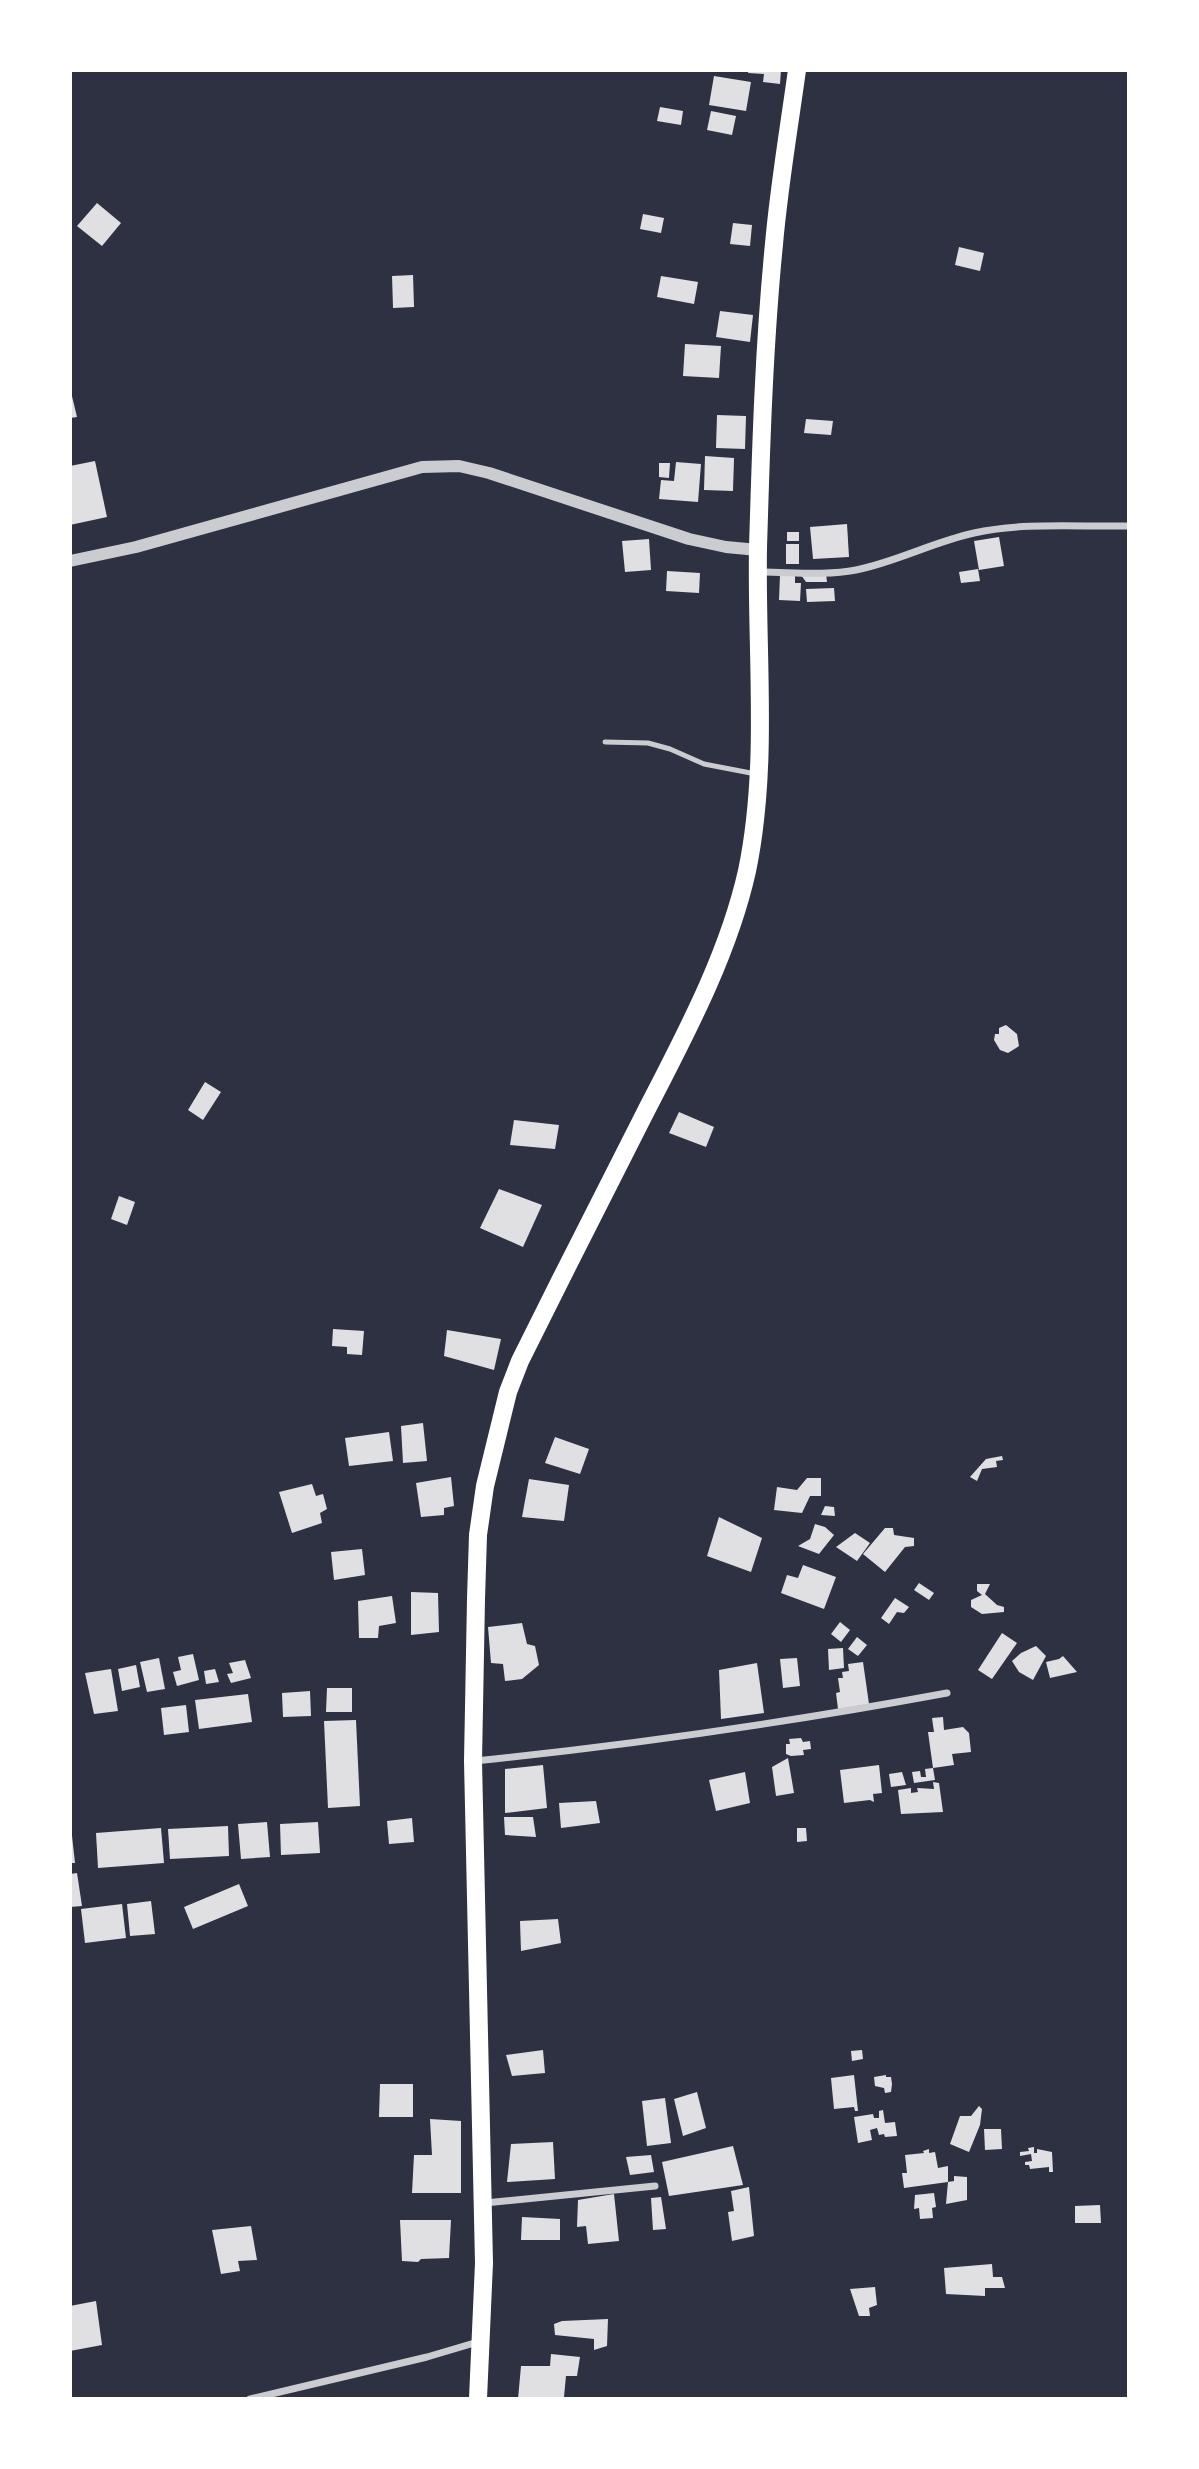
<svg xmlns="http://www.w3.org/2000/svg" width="1199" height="2469" font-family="'Open Sans',sans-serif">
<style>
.building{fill:#e0e0e3}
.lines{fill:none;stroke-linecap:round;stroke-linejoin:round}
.service{stroke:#caccd0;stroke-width:5}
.minor{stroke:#caccd0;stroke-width:7}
.tertiary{stroke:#caccd0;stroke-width:12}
.primary{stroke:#fff;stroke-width:18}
</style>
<rect width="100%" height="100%" fill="#2d3142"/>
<!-- building -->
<g class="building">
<polygon points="749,70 781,70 780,84 763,82 764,74 748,73"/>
<polygon points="714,76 751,82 746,111 709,105"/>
<polygon points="660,107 683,111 681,125 657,121"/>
<polygon points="711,111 736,116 732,135 707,130"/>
<polygon points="97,203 121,223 102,246 77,226"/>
<polygon points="643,214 664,218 661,233 640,229"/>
<polygon points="733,223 752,225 750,246 730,244"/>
<polygon points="959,247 984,253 980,271 955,265"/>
<polygon points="413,275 414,307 393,308 392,276"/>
<polygon points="661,276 698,282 694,304 657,297"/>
<polygon points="720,311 753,315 750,342 716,337"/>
<polygon points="685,344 721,346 719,378 683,376"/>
<polygon points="70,388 77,417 70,418"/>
<polygon points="717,415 746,416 745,449 716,448"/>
<polygon points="806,419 833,421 831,435 804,433"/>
<polygon points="705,456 734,458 733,491 704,490"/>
<polygon points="95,461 107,517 70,525 70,466"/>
<polygon points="676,462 701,464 698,502 659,499 661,480 674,481"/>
<polygon points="659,463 670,463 669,478 659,477"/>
<polygon points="847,524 849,557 813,559 810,527"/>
<rect x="787" y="532" width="12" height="9"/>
<polygon points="999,537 1004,566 979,570 974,541"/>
<polygon points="649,539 651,570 625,572 622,541"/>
<rect x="786" y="544" width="13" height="20"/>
<polygon points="978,569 980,581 961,583 959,572"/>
<polygon points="667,571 700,573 699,593 666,591"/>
<polygon points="826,574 827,582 806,582 801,575"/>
<polygon points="780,575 795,575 795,583 801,583 800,601 779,600"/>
<polygon points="834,588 835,601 807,602 806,589"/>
<polygon points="1006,1025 1017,1034 1019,1046 1008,1053 1000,1050 994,1040 995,1034 999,1034 999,1028"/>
<polygon points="205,1082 221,1092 203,1120 188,1110"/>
<polygon points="679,1112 714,1127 706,1147 669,1133"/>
<polygon points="514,1120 559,1125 555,1149 510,1145"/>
<polygon points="499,1189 542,1205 523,1247 480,1228"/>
<polygon points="119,1196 135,1202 127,1225 111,1219"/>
<polygon points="333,1329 364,1331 362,1355 347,1354 347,1347 332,1346"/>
<polygon points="447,1330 501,1339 494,1370 444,1356"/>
<polygon points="423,1423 427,1461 403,1463 401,1426"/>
<polygon points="389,1432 393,1461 349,1466 345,1438"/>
<polygon points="555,1437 589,1449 580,1474 545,1463"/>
<polygon points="1002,1456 1003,1460 996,1461 997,1467 982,1469 977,1481 970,1477 986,1459"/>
<polygon points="451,1477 454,1506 444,1508 444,1515 421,1517 416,1483"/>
<polygon points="807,1478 821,1478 821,1496 810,1496 802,1513 774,1510 777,1487 797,1490"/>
<polygon points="529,1479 569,1485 564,1521 522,1517"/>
<polygon points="312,1484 316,1496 323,1494 327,1509 320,1513 322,1523 292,1533 279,1492"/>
<polygon points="825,1506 834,1507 835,1516 821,1515"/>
<polygon points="719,1517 762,1538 751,1572 707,1556"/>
<polygon points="815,1524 825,1527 834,1535 819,1554 798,1546 810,1539"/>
<polygon points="885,1528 893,1528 894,1535 914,1538 914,1546 905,1547 885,1572 863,1554"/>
<polygon points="855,1533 870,1543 857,1561 836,1547"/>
<polygon points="362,1549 365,1575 334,1580 331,1552"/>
<polygon points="803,1565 836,1577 824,1609 781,1593 787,1575 798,1578"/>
<polygon points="919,1583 934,1593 929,1600 914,1590"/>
<polygon points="977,1584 990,1584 985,1594 997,1605 1004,1607 1004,1612 982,1614 971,1607 971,1600 982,1595 977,1591"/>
<polygon points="411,1592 438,1593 439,1632 411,1635"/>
<polygon points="392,1596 396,1623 379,1626 378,1638 359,1638 358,1601"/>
<polygon points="895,1598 909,1607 904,1613 897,1612 889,1624 881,1618"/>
<polygon points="840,1622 850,1630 841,1642 831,1634"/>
<polygon points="522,1623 527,1644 535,1646 539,1665 522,1679 505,1681 503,1664 491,1663 488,1627"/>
<polygon points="1002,1633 1017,1643 992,1679 978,1670"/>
<polygon points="857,1637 867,1645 858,1656 848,1649"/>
<polygon points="1036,1646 1046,1656 1033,1680 1019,1672 1012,1661 1021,1653"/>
<polygon points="843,1648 844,1668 829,1670 828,1649"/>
<polygon points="193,1654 199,1680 177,1686 173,1672 181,1670 178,1657"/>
<polygon points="1063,1656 1077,1672 1050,1678 1046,1662 1059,1659"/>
<polygon points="159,1658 165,1689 147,1692 140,1662"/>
<polygon points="797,1658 800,1686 783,1688 780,1659"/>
<polygon points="245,1660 251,1678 231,1683 227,1674 233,1673 229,1663"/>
<polygon points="863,1662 869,1704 838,1709 836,1693 840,1692 838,1678 843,1678 842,1672 849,1671 848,1664"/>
<polygon points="757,1663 764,1713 721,1719 719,1670"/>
<polygon points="136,1665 140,1687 122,1691 118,1669"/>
<polygon points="111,1669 118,1711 94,1714 85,1673"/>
<polygon points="215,1669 219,1682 206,1684 204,1671"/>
<polygon points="327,1688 352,1688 352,1712 326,1712"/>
<polygon points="310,1691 311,1716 283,1717 282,1693"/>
<polygon points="248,1694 252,1722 199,1729 195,1700"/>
<polygon points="186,1705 189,1732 164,1735 161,1708"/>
<polygon points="943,1717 944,1730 963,1727 969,1733 971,1752 952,1754 954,1765 933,1768 928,1732 934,1732 932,1718"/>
<polygon points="356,1720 360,1806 328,1808 324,1721"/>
<polygon points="801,1738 803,1742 810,1741 811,1749 803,1750 804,1755 791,1756 786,1754 786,1744 790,1744 789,1739"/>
<polygon points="788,1758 794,1793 776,1796 772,1767"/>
<polygon points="543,1765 547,1808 505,1813 505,1769"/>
<polygon points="879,1765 882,1793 873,1794 874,1802 870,1800 844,1803 840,1770"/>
<polygon points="933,1768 935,1780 914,1783 912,1772 920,1771 921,1777 926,1777 925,1769"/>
<polygon points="745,1772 750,1803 716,1811 709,1780"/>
<polygon points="902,1772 906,1785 891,1787 889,1774"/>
<polygon points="933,1782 939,1783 943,1812 901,1814 898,1790 911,1788 911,1793 918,1792 917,1788 934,1789"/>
<polygon points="596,1801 600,1823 561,1828 559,1803"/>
<polygon points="504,1817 533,1817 536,1837 505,1835"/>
<polygon points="412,1818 414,1842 389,1844 387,1821"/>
<polygon points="267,1822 270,1857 241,1859 238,1824"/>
<polygon points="318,1822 320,1853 281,1855 280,1824"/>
<polygon points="228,1826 229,1856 170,1859 168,1829"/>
<polygon points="161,1828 164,1863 98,1868 96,1833"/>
<polygon points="797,1828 806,1828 807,1841 797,1842"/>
<polygon points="70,1836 72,1836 75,1863 70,1863"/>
<polygon points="77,1873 82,1906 70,1907 70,1874"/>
<polygon points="239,1884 248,1906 193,1929 184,1907"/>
<polygon points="151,1901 155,1934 130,1936 127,1904"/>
<polygon points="122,1904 126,1938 85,1943 81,1909"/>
<polygon points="558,1919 561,1943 521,1951 520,1921"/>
<polygon points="543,2050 545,2073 512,2076 506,2055"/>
<polygon points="862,2050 863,2059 852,2061 851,2051"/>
<polygon points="854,2075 858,2111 855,2111 854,2107 834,2109 831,2078"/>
<polygon points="886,2075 886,2077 891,2077 892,2084 891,2092 885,2093 884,2088 875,2086 874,2077"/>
<polygon points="380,2084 413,2084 413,2117 379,2117"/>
<polygon points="697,2092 706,2128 683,2136 674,2099"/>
<polygon points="665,2098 671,2143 647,2146 642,2101"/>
<polygon points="979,2106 982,2109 980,2125 969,2152 950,2144 960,2116 971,2116"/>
<polygon points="883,2110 885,2123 895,2122 897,2136 885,2137 884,2134 879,2135 877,2128 870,2130 872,2140 858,2143 854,2117 873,2114 874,2118 879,2118 879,2111"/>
<polygon points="430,2119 461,2121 461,2193 412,2193 414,2155 432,2155"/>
<polygon points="984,2129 1001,2129 1002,2149 985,2150"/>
<polygon points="553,2142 555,2179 507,2182 511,2144"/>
<polygon points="733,2146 743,2185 669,2196 662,2162"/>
<polygon points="1034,2147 1034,2153 1037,2153 1037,2149 1052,2152 1053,2172 1049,2172 1049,2167 1030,2169 1029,2165 1025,2165 1025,2162 1032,2161 1031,2154 1020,2156 1020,2152 1029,2151 1028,2148"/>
<polygon points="929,2149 929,2153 935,2152 938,2168 948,2166 948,2182 904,2188 902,2173 907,2173 905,2155 924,2153 923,2151"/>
<polygon points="651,2155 654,2172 630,2175 626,2157"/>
<polygon points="954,2176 967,2177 967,2200 946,2204 948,2182 954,2181"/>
<polygon points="749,2187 754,2236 732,2241 728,2212 734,2211 731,2191"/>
<polygon points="934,2193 936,2207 932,2208 933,2218 920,2219 919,2208 914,2209 915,2195"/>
<polygon points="614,2194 619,2241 588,2244 586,2226 577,2227 578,2200"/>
<polygon points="661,2197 666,2229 653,2230 651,2198"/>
<polygon points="1100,2205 1101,2223 1075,2223 1075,2206"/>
<polygon points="522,2217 560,2219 560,2240 521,2240"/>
<polygon points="400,2220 451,2220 449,2258 421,2259 418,2262 402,2261"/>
<polygon points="251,2226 257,2260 238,2261 240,2271 221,2274 212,2230"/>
<polygon points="992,2264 993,2277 1002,2277 1005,2288 985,2288 985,2296 946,2294 944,2268"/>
<polygon points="875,2287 877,2305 869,2308 870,2316 859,2316 850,2289"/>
<polygon points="96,2301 102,2345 70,2351 70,2306"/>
<polygon points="608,2319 607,2346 594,2350 594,2339 555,2335 554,2324 562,2321"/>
<polygon points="551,2354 580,2357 577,2376 566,2376 564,2397 518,2399 521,2366 550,2366"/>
</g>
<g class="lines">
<!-- service -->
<polyline class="service" points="605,742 648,743 670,749 704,764 756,774"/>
<!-- minor -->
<g class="minor">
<path d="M759,572C791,572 825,576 856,570C896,562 933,542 974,533C1023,522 1078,527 1129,526"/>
<path d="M474,1761C632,1745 790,1722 947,1693"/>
<polyline points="485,2203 655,2186"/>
<polyline points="250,2399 427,2357 481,2341"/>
</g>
<!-- tertiary -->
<polyline class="tertiary" points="70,561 136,547 422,467 459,466 489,473 689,539 726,547 758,550"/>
<!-- primary -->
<path class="primary" d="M478,2399L484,2263L473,1761L476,1599L478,1535L485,1486L508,1392L520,1361C561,1278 603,1196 645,1113C684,1037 728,956 747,871C769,765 756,655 758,548C761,446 764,345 774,244C779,186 789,128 797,70"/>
</g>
<!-- border -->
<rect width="1199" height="2469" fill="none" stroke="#ffffff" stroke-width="144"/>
</svg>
